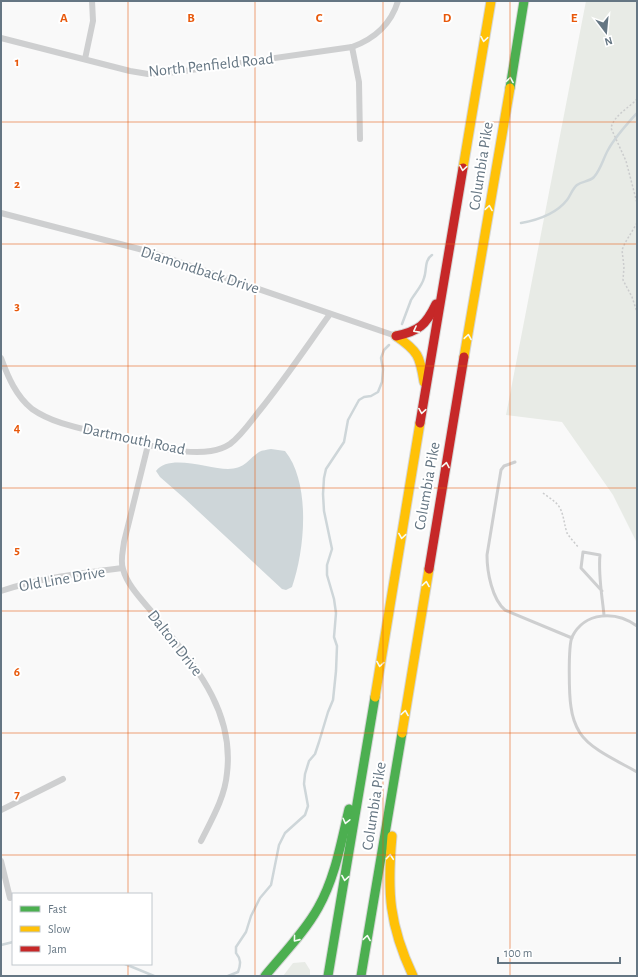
<svg xmlns="http://www.w3.org/2000/svg" width="638" height="977" font-family="'Alegreya Sans',sans-serif">
<style>
.green{fill:#e8ebe6}
.water{fill:#ced6d9}
.lines{fill:none;stroke-linecap:round;stroke-linejoin:round}
.stream{stroke:#ced6d9;stroke-width:2.5}
.fast-casing{stroke:#d5d6d6;stroke-width:11}
.slow-casing{stroke:#d5d6d6;stroke-width:11}
.jam-casing{stroke:#d5d6d6;stroke-width:11}
.path{stroke:#cbcccd;stroke-width:1.5;stroke-dasharray:2 2;stroke-linecap:butt}
.lane{stroke:#cecfd0;stroke-width:3}
.street{stroke:#cecfd0;stroke-width:6}
.fast{stroke:#4caf50;stroke-width:9}
.slow{stroke:#ffc107;stroke-width:9}
.jam{stroke:#c62828;stroke-width:9}
.oneway{stroke:#f6fbf6}
.grid{fill:none;stroke:#e8590c;stroke-width:1;stroke-opacity:0.55}
.labels{text-anchor:middle;dominant-baseline:central;stroke-width:4;stroke-linejoin:round;paint-order:stroke}
.street-label{font-size:16px;fill:#657683;stroke:#fff}
.grid-label{font-size:13px;text-anchor:middle;font-weight:bold;fill:#e8590c;stroke:#fff;stroke-width:4;stroke-linejoin:round;paint-order:stroke}
</style>
<rect width="100%" height="100%" fill="#f9f9f9"/>
<!-- green -->
<g class="green">
<polygon points="586,1 637,1 637,543 613,495 562,422 506,415"/>
<polygon points="305,962 310,970 310,976 283,976 293,963"/>
</g>
<!-- water -->
<path class="water" d="M271,449L285,451C311,483 305,550 292,587L286,590L282,589L184,498L160,477L156,471C169,453 209,469 228,469C246,468 246,461 259,452C262,450 267,450 271,449Z"/>
<g class="lines">
<!-- stream -->
<g class="stream">
<path d="M521,223C538,220 556,214 567,200C571,195 572,189 577,185C582,181 589,182 594,177C601,169 603,159 608,150C615,137 627,124 637,113"/>
<path d="M402,324C405,316 408,308 411,300C415,293 422,286 424,278C427,271 424,260 432,255"/>
<polyline points="1,945 13,942"/>
<polyline points="125,964 154,976"/>
<path d="M228,976L238,972C241,964 241,959 236,953V947L246,932L251,916L260,898L271,885L279,845L285,833L305,815L308,806L304,784L305,774L309,761L315,754L319,742L328,712L333,700L336,671L337,646L334,637L336,613L334,599L327,575V565L332,549L324,511L323,494L324,478L326,469L344,442L348,420L359,400L364,397L371,396L378,392L382,382L383,369L381,358L384,350L389,345"/>
</g>
<!-- fast casing -->
<g class="fast-casing">
<g id="fast">
<polyline points="510,88 524,1"/>
<path d="M265,976C283,954 304,933 318,908C335,878 341,843 349,809"/>
<polyline points="328,976 375,697"/>
<polyline points="361,976 402,733"/>
</g>
</g>
<!-- slow casing -->
<g class="slow-casing">
<g id="slow">
<polyline points="463,168 491,1"/>
<path d="M396,336C418,351 420,356 424,382"/>
<polyline points="464,357 510,88"/>
<polyline points="375,697 420,423"/>
<polyline points="402,733 429,569"/>
<path d="M392,836C387,892 389,925 413,976"/>
</g>
</g>
<!-- jam casing -->
<g class="jam-casing">
<g id="jam">
<path d="M396,336C419,331 426,325 436,304"/>
<polyline points="420,423 463,168"/>
<polyline points="429,569 464,357"/>
</g>
</g>
<!-- path -->
<g class="path">
<path d="M637,99C629,108 614,115 611,128L626,161L637,203"/>
<polyline points="637,223 625,243 622,250 624,267 623,280 632,297 637,312"/>
<path d="M543,493C549,498 556,501 560,508C564,516 564,524 567,533C570,538 575,543 579,548"/>
</g>
<!-- lane -->
<g class="lane">
<path d="M515,462L504,466L501,470L487,555C487,572 492,599 505,610L572,638"/>
<path d="M602,591L581,568L583,552L600,555C598,574 602,595 604,615"/>
<path d="M637,626C616,611 585,611 572,637C568,647 569,695 571,707C572,715 575,725 580,733C591,750 620,762 637,772"/>
</g>
<!-- street -->
<g class="street">
<path d="M1,38L130,71L148,74L177,72L352,47C374,39 391,24 398,1"/>
<polyline points="352,47 359,82 360,139"/>
<polyline points="85,59 93,21 92,1"/>
<polyline points="1,213 147,251 396,336"/>
<path d="M1,358C8,377 16,396 32,409C55,425 85,429 112,436C140,443 182,456 211,451C217,450 224,448 230,444C242,435 251,421 260,410C285,379 307,346 330,314"/>
<path d="M148,445L124,542C123,551 120,561 123,569C127,585 142,600 152,612C189,660 235,706 227,773C225,797 212,819 201,841"/>
<path d="M1,591C40,578 82,573 122,568"/>
<polyline points="1,810 63,779"/>
<polyline points="1,861 10,898"/>
</g>
<!-- fast -->
<use href="#fast" class="fast"/>
<!-- slow -->
<use href="#slow" class="slow"/>
<!-- jam -->
<use href="#jam" class="jam"/>
</g>
<!-- one-way arrows -->
<defs><path id="oneway-chevron" d="M-2-3.5L2.5 0L-2 3.5" fill="none" stroke-width="1.6" stroke-linecap="round" stroke-linejoin="round"/></defs>
<g class="oneway">
<use href="#oneway-chevron" transform="translate(484 39) rotate(99)"/>
<use href="#oneway-chevron" transform="translate(510 80) rotate(-81)"/>
<use href="#oneway-chevron" transform="translate(463 168) rotate(99)"/>
<use href="#oneway-chevron" transform="translate(489 208) rotate(-81)"/>
<use href="#oneway-chevron" transform="translate(416 330) rotate(152)"/>
<use href="#oneway-chevron" transform="translate(468 337) rotate(-81)"/>
<use href="#oneway-chevron" transform="translate(422 411) rotate(99)"/>
<use href="#oneway-chevron" transform="translate(446 465) rotate(-80)"/>
<use href="#oneway-chevron" transform="translate(402 536) rotate(99)"/>
<use href="#oneway-chevron" transform="translate(426 584) rotate(-81)"/>
<use href="#oneway-chevron" transform="translate(380 664) rotate(99)"/>
<use href="#oneway-chevron" transform="translate(405 713) rotate(-81)"/>
<use href="#oneway-chevron" transform="translate(346 821) rotate(103)"/>
<use href="#oneway-chevron" transform="translate(390 857) rotate(-85)"/>
<use href="#oneway-chevron" transform="translate(345 878) rotate(99)"/>
<use href="#oneway-chevron" transform="translate(367 938) rotate(-81)"/>
<use href="#oneway-chevron" transform="translate(296 939) rotate(129)"/>
</g>
<!-- grid -->
<path class="grid" d="M128,1V894M255,1V976M383,1V976M510,1V976M1,122H637M1,244H637M1,366H637M1,488H637M1,611H637M1,733H637M1,855H637M128,964V976"/>
<g class="labels">
<!-- street labels -->
<g class="street-label">
<text transform="translate(211 65) rotate(-6)">North Penfield Road</text>
<text transform="translate(481 166) rotate(-81)">Columbia Pike</text>
<text transform="translate(200 270) rotate(18)">Diamondback Drive</text>
<text transform="translate(134 439) rotate(12)">Dartmouth Road</text>
<text transform="translate(427 486) rotate(-80)">Columbia Pike</text>
<text transform="translate(62 579) rotate(-10)">Old Line Drive</text>
<text transform="translate(175 643) rotate(52)">Dalton Drive</text>
<text transform="translate(374 806) rotate(-81)">Columbia Pike</text>
</g>
</g>
<g class="grid-label">
<text x="64" y="22">A</text>
<text x="191" y="22">B</text>
<text x="319" y="22">C</text>
<text x="447" y="22">D</text>
<text x="574" y="22">E</text>
<text x="17" y="66">1</text>
<text x="17" y="188">2</text>
<text x="17" y="310">3</text>
<text x="17" y="432">4</text>
<text x="17" y="554">5</text>
<text x="17" y="676">6</text>
<text x="17" y="798">7</text>
</g>
<!-- border -->
<rect width="638" height="977" fill="none" stroke="#657683" stroke-width="4"/>
<!-- legend -->
<rect x="12" y="893" width="140" height="72" fill="#ffffff" stroke="#c1c8cd"/>
<rect x="20" y="906" width="20" height="6" fill="#4caf50" stroke="#c1c8cd"/>
<text x="48" y="913" font-size="12" fill="#657683">Fast</text>
<rect x="20" y="926" width="20" height="6" fill="#ffc107" stroke="#c1c8cd"/>
<text x="48" y="933" font-size="12" fill="#657683">Slow</text>
<rect x="20" y="946" width="20" height="6" fill="#c62828" stroke="#c1c8cd"/>
<text x="48" y="953" font-size="12" fill="#657683">Jam</text>
<!-- north arrow -->
<g transform="translate(606 32) rotate(164)" stroke="#ffffff" stroke-width="3" paint-order="stroke">
<path d="M0-3L7 15L0 10L-7 15Z" fill="#657683"/>
<text y="-6" font-size="11" font-weight="bold" text-anchor="middle" fill="#657683">N</text>
</g>
<!-- scale -->
<path d="M498 957v6h122v-6" fill="none" stroke="#657683" stroke-width="2"/>
<text x="504" y="957" font-size="12" fill="#657683" stroke="#ffffff" stroke-width="3" paint-order="stroke">100 m</text>
</svg>
